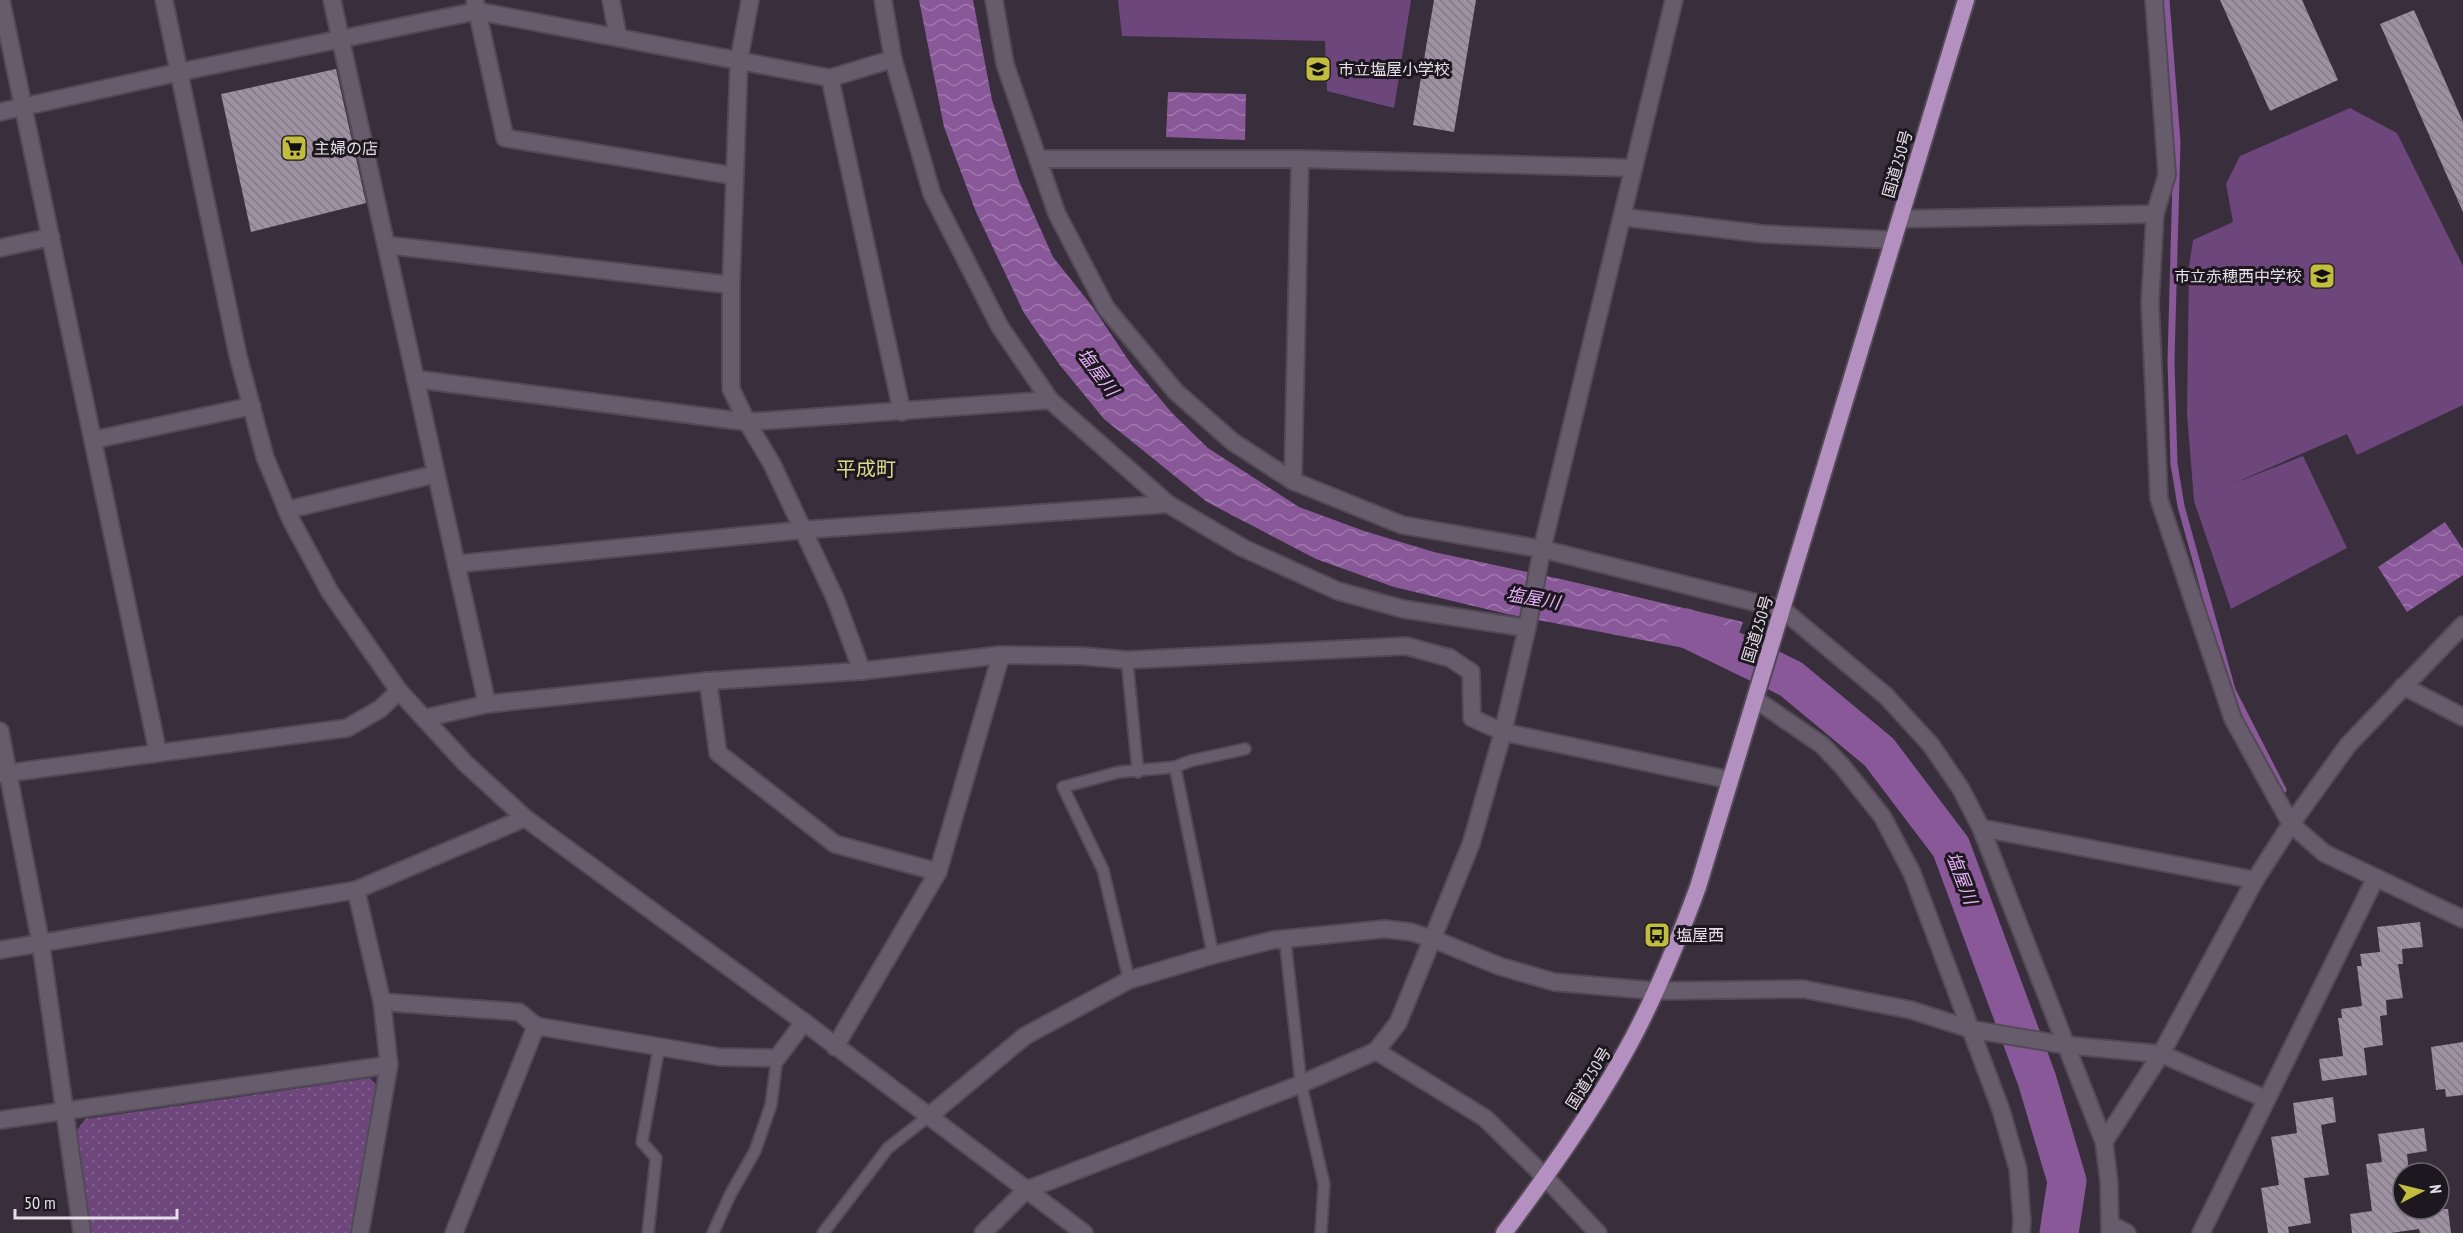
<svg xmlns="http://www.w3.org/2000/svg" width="2463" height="1233" font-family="'PT Sans Narrow','Noto Sans JP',sans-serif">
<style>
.green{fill:url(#green-dots)}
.pitch{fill:#6d467b}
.water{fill:url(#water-waves)}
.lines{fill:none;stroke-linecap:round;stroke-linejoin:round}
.stream{stroke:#895899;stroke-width:7}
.river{stroke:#895899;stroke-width:39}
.building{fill:url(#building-back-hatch)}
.service-casing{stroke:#534a56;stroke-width:14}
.minor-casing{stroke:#534a56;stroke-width:20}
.tertiary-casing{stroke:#534a56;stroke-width:20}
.trunk-casing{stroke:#534a56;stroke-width:20}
.service{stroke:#675c6b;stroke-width:10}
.minor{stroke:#675c6b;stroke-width:16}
.tertiary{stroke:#675c6b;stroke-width:16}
.trunk{stroke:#b390c0;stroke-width:16}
.labels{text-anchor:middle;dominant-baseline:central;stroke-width:6;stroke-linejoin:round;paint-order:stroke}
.poi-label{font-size:16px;fill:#e6dfe8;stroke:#1d181f;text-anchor:start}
.street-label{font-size:16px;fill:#e6dfe8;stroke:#1d181f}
.water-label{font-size:18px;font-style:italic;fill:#e5aff7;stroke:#1d181f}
.quarter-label{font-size:20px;fill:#dcdb8c;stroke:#1d181f}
</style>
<defs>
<pattern id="green-dots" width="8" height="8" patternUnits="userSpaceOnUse" patternTransform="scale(1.5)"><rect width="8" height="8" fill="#6d467b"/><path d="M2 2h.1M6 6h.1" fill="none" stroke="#82608e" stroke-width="1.8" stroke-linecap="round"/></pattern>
<pattern id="water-waves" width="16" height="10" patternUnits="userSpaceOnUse" patternTransform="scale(1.5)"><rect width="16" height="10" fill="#895899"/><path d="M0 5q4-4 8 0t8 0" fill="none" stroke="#9f77ac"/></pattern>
<pattern id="building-back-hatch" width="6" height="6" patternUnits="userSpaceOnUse" patternTransform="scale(1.5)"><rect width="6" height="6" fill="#9e91a2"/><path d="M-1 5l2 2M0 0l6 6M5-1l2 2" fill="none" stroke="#837a86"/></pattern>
</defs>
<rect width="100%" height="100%" fill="#382e3c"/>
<!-- green -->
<polygon class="green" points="370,1078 378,1087 352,1233 91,1233 76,1132 85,1119"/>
<!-- pitch -->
<g class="pitch">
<polygon points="1118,0 1411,0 1394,108 1327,91 1325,41 1122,36"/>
<polygon points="2350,108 2397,133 2463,266 2463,405 2357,455 2347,434 2232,484 2303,456 2347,548 2231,609 2194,501 2187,413 2189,267 2193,240 2233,222 2226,184 2240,156"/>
</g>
<!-- water -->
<g class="water">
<polygon points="919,0 973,0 992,100 1019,181 1053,257 1092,306 1131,364 1172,413 1208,448 1299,507 1364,531 1434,552 1565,580 1743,622 1728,666 1684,648 1507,614 1394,587 1316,559 1207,502 1104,419 1059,364 1024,313 976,212 944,127"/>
<polygon points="1168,92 1246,94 1245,140 1166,137"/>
<polygon points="2445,522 2463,549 2463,575 2407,612 2378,567"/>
</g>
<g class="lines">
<!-- stream -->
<polyline class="stream" points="2166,0 2177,142 2171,361 2174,464 2181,506 2232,690 2283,790"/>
<!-- river -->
<polyline class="river" points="1686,628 1791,679 1879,752 1951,847 2037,1080 2067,1181 2059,1233"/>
</g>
<!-- building -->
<g class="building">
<polygon points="1434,0 1476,0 1454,132 1413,125"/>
<polygon points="2220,0 2302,0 2338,80 2270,111"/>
<polygon points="2414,10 2463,122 2463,212 2380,24"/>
<polygon points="336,69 366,203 251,232 221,94"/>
<polygon points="2420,922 2423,947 2402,949 2403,964 2398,964 2403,998 2386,1000 2387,1015 2380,1016 2383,1045 2364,1048 2367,1075 2322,1081 2319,1059 2343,1056 2338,1018 2342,1018 2341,1009 2362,1006 2357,966 2362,966 2360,954 2380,952 2377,927"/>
<polygon points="2463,1042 2463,1095 2446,1097 2445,1089 2436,1090 2431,1047"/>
<polygon points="2333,1097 2336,1122 2321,1125 2329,1175 2304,1178 2311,1223 2288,1227 2289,1233 2268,1233 2261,1188 2279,1185 2271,1137 2297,1133 2293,1103"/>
<polygon points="2424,1128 2427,1151 2407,1154 2409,1173 2403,1173 2403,1209 2448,1209 2451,1233 2420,1233 2419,1229 2391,1233 2352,1233 2350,1214 2372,1211 2366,1164 2382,1162 2378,1134"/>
</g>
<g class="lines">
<!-- service casing -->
<g class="service-casing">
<g id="service">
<polyline points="1127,660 1138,772"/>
<polyline points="1175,767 1213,955"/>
<polyline points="1285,939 1301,1084 1324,1184 1321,1233"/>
<polyline points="1129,980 1103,870 1063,787 1119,772 1175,767 1190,761 1245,749"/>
<polyline points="648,1233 656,1158 642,1142 659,1047"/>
<polyline points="713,1233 730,1195 755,1151 771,1105 777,1058"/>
<polyline points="823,1233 888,1148 929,1116"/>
</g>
</g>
<!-- minor casing -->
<g class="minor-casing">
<g id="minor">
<polyline points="1,0 158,753"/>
<polyline points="332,0 487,704"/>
<polyline points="611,0 618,37"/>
<polyline points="750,0 739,60 731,285 731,389 747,422 772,464 835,598 862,671"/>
<polyline points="883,0 893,59 932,194 1000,327 1050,400 1168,504 1243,548 1338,591 1403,609 1527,628"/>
<polyline points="994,0 1005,64 1057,214 1106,308 1176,392 1233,442 1293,481 1402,525 1542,549 1782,609 1886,696 1931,745 1961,789 1981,828 2104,1142 2109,1182 2110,1233"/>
<polyline points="2154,0 2167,175 2155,214 2150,303 2159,499 2233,719 2291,824 2324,853 2463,919"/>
<polyline points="475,1 505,138 735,176"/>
<polyline points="830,78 902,412"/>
<polyline points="0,112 180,72 477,11 830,78 893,59"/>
<polyline points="1038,159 1300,159 1634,168"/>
<polyline points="1622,217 1763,234 1894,240"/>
<polyline points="1900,219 2155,214"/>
<polyline points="386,245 731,285"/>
<polyline points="0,248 51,237"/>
<polyline points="415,379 747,422 1050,400"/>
<polyline points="93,440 252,406"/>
<polyline points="1293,481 1300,159"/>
<polyline points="287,510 436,474"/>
<polyline points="456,564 802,530 1168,504"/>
<polyline points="708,681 718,753 835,844 938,872"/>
<polyline points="2403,686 2463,717"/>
<polyline points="1755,699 1822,745 1842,766 1882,816 1912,873 2001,1110 2018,1169 2022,1221 2021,1233"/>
<polyline points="425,718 487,704 708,681 862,671 1001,655 1081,656 1127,660 1406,646 1450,658 1471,672 1472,718 1503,732 1730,780"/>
<polyline points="0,731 41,945 82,1233"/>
<polyline points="0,774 347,728 380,709 399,691"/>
<polyline points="1981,828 2255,880"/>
<polyline points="356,890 382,1002 389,1065 360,1233"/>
<polyline points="382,1002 519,1012 536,1026 720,1057 777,1058 804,1022"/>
<polyline points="835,1047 938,872 1001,655"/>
<polyline points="1376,1051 1485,1118 1545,1177 1598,1233"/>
<polyline points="929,1116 1025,1036 1129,980 1213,955 1273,940 1385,929 1411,932 1433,939 1499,966 1554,982 1657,991 1803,989 1911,1010 1970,1029 2065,1045 2161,1054 2266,1099"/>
<polyline points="0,1120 389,1065"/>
<polyline points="2104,1142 2161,1054 2255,880 2291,824 2348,745 2463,625"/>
<polyline points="2111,1225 2127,1233"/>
<polyline points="454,1233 536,1026"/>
<polyline points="983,1233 1026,1190 1301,1084 1376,1051 1398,1023 1471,844 1503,732 1527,628 1542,549 1674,0"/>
<polyline points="2201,1233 2375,879"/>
</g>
</g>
<!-- tertiary casing -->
<g class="tertiary-casing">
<g id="tertiary">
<polyline points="164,0 238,356 265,457 291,520 330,592 399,691 465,763 525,818 804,1022 1084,1233"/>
<polyline points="0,950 356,890 525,818"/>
</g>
</g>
<!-- trunk casing -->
<g class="trunk-casing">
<path id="trunk" d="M1504,1233C1547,1175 1589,1117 1624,1054C1654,1001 1677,944 1698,887L1966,0"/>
</g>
<!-- service -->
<use href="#service" class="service"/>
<!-- minor -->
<use href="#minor" class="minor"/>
<!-- tertiary -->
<use href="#tertiary" class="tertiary"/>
<!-- trunk -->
<use href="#trunk" class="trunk"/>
</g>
<!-- icons -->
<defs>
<g id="school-square" transform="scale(1.35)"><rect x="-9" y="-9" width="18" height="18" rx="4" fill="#c2bd3f" stroke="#1d181f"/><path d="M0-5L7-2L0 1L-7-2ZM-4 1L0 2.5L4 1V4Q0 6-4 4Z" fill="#111"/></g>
<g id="supermarket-square" transform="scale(1.35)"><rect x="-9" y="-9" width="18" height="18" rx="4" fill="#c2bd3f" stroke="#1d181f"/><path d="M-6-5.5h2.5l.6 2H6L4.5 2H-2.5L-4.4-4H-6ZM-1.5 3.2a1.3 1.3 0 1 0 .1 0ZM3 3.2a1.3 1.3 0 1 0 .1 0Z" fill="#111"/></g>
<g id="bus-square" transform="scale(1.35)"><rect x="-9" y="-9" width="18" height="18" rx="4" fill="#c2bd3f" stroke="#1d181f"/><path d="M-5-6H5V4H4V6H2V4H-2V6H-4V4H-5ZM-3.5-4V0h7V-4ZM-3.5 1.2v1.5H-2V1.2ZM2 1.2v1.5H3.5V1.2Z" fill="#111"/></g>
</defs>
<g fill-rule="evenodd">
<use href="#school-square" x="1318" y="69"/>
<use href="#supermarket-square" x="294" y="148"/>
<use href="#school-square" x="2322" y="276"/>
<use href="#bus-square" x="1657" y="935"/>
</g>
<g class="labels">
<!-- poi labels -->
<g class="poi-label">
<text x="1338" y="69">市立塩屋小学校</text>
<text x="314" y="148">主婦の店</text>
<text x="2302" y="276" text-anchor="end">市立赤穂西中学校</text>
<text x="1676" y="935">塩屋西</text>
</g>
<!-- street labels -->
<g class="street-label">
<text transform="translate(1897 164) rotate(-74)">国道250号</text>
<text transform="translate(1757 629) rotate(-73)">国道250号</text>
<text transform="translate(1588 1078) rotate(-58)">国道250号</text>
</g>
<!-- water labels -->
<g class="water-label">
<text transform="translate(1098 372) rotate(53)">塩屋川</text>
<text transform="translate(1533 598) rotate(10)">塩屋川</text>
<text transform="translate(1962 878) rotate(69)">塩屋川</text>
</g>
<!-- quarter labels -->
<g class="quarter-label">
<text x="866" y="469">平成町</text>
</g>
</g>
<!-- north arrow -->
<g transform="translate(2421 1191) rotate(83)"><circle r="28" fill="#1d181f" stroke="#6d686f" stroke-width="1.5"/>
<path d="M0-4.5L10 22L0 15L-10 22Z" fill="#c2bd3f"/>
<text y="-9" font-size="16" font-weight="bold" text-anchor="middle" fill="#e6dfe8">N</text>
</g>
<!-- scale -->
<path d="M15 1209v9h162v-9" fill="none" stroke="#e6dfe8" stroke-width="3"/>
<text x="24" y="1209" font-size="18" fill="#e6dfe8" stroke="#1d181f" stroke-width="4.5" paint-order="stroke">50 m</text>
</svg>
